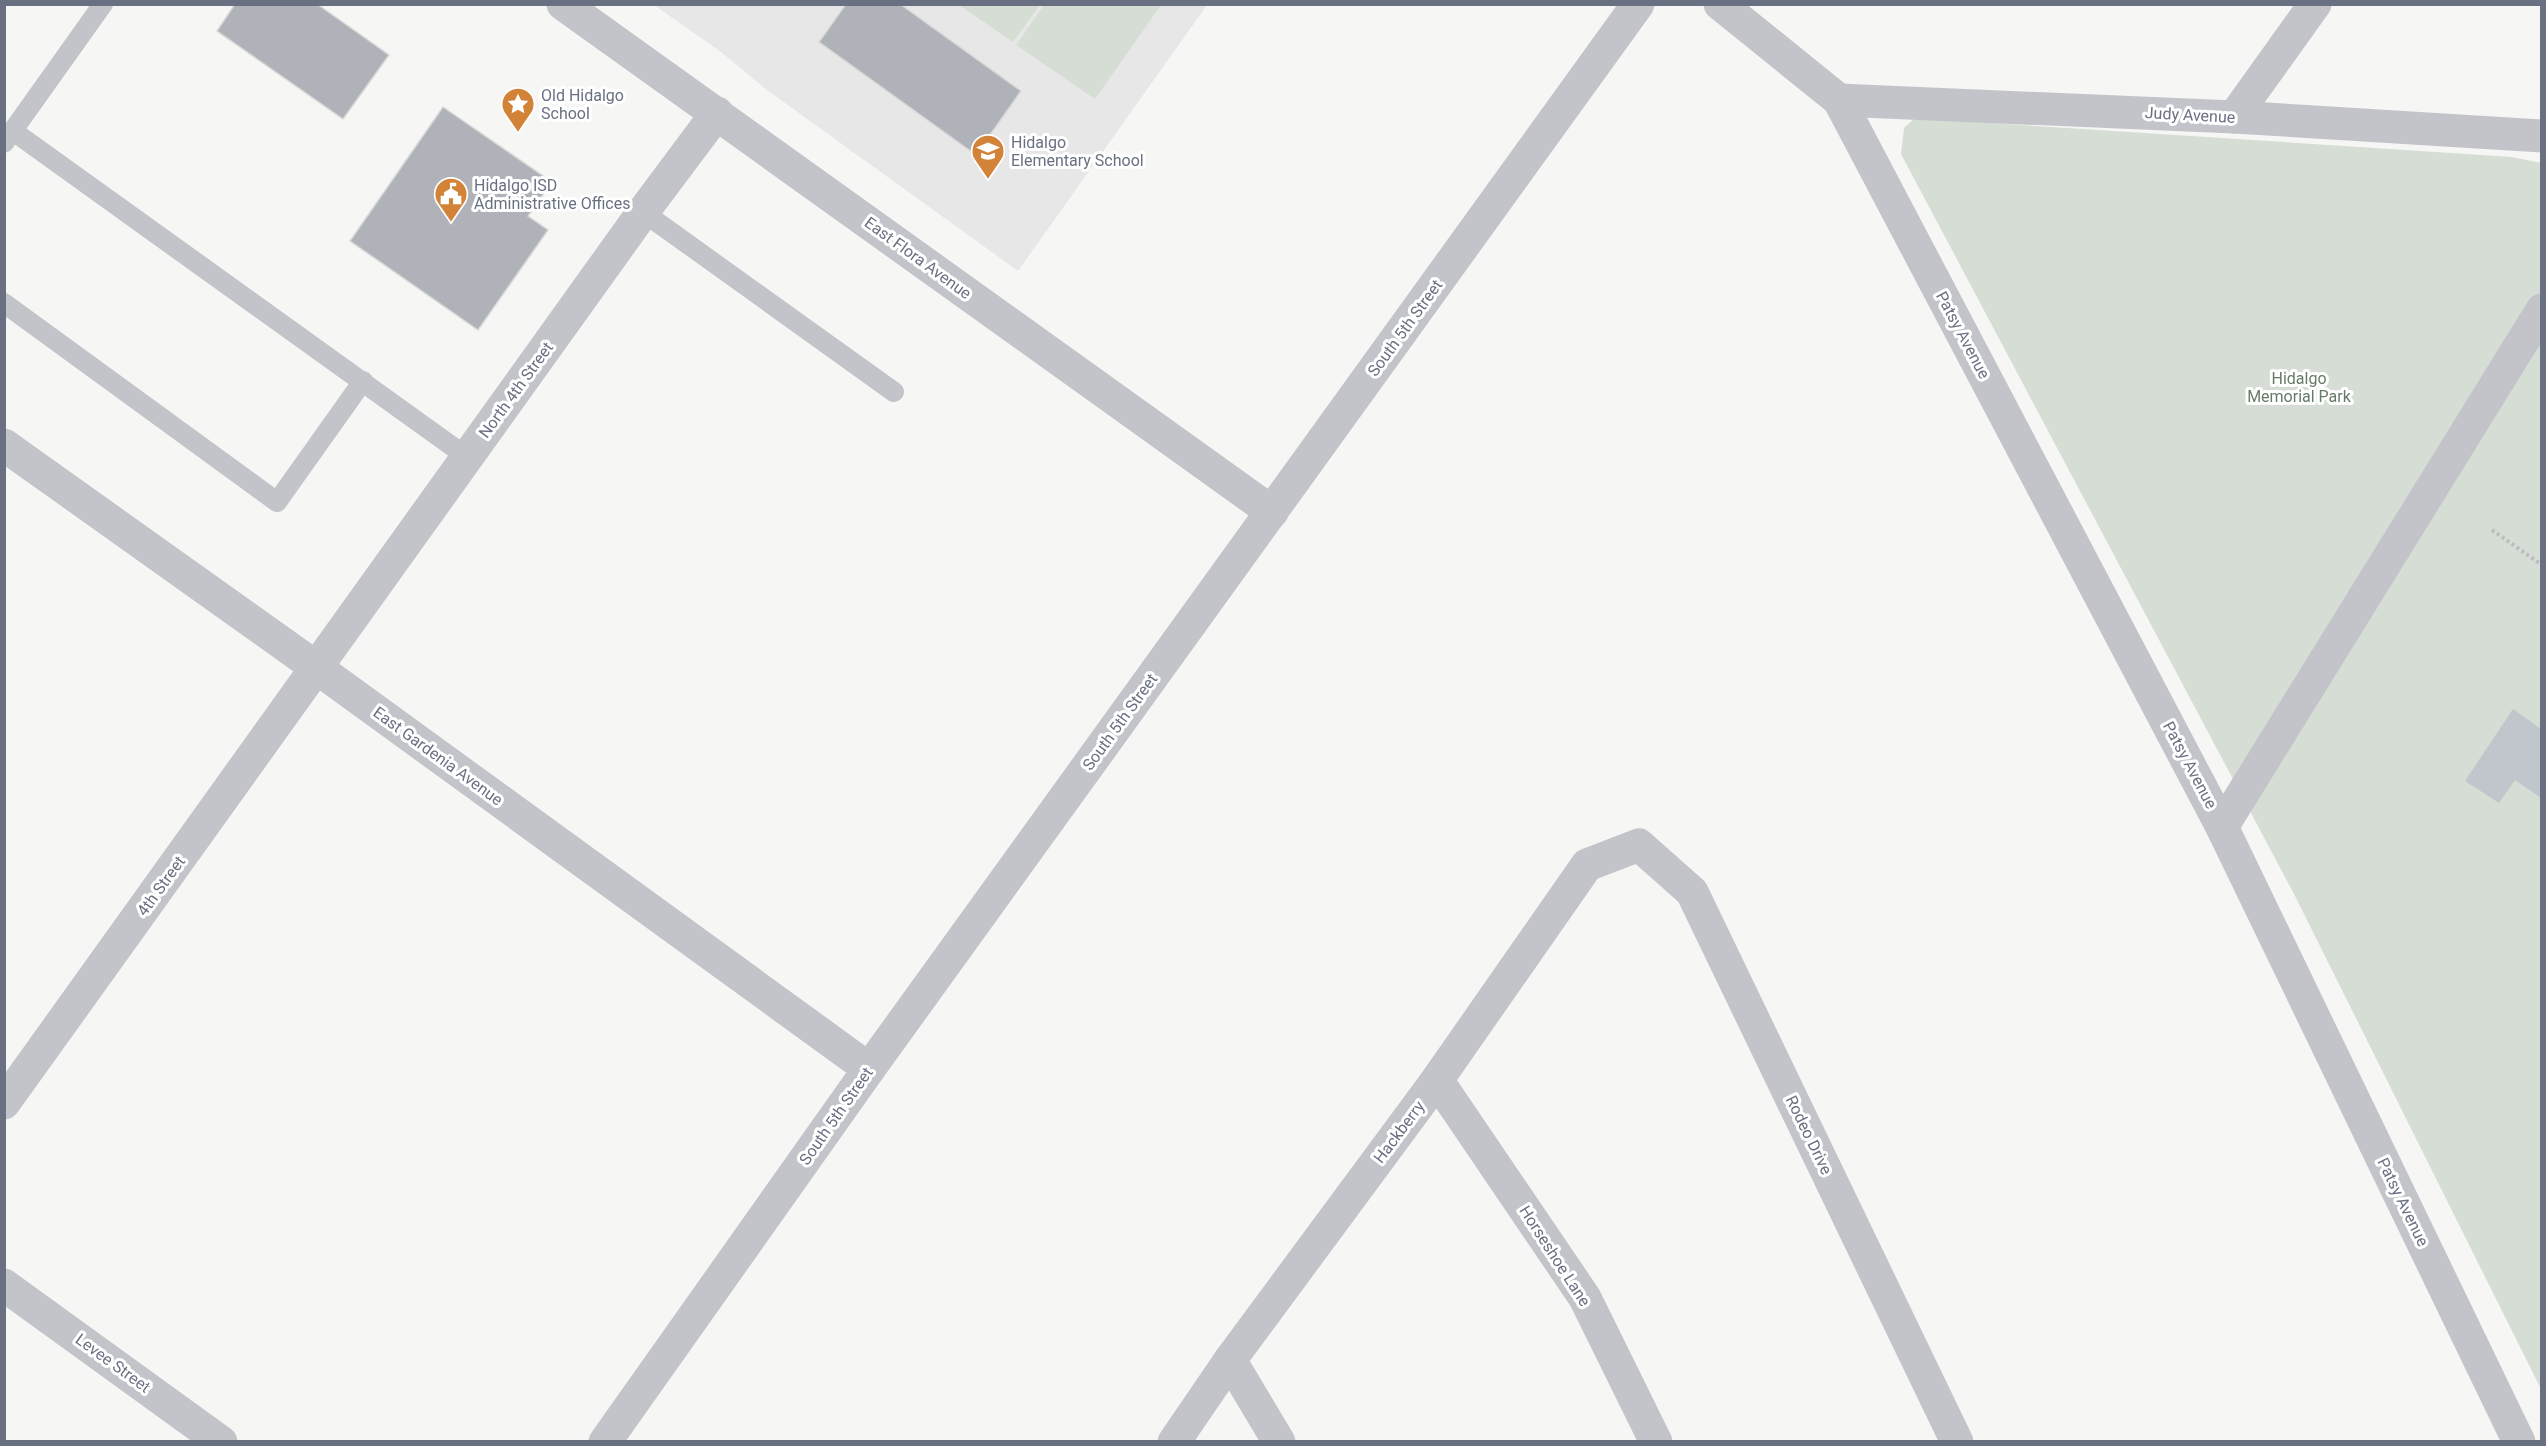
<svg xmlns="http://www.w3.org/2000/svg" width="2546" height="1446" font-family="Roboto,sans-serif">
<style>
.built{fill:#e7e7e7}
.green{fill:#d6ddd5}
.water{fill:#c1c6cd}
.building{fill:#afb2b9;stroke:#d8d8d6;stroke-width:1.5}
.lines{fill:none;stroke-linecap:round;stroke-linejoin:round}
.path{stroke:#bcbdc0;stroke-width:4;stroke-dasharray:3 3;stroke-linecap:butt}
.service{stroke:#c2c4c9;stroke-width:20}
.minor{stroke:#c2c4c9;stroke-width:33}
.tertiary{stroke:#c2c4c9;stroke-width:33}
.labels{text-anchor:middle;dominant-baseline:central;stroke-width:6;stroke-linejoin:round;paint-order:stroke}
.poi-label{font-size:16px;fill:#687082;stroke:#fff;text-anchor:start}
.street-label{font-size:16px;fill:#687082;stroke:#fff}
.park-label{font-size:16px;fill:#677a68;stroke:#fff}
</style>
<rect width="100%" height="100%" fill="#f6f6f4"/>
<!-- built -->
<polygon class="built" points="654,5 1207,5 1018,271 767,90 721,52"/>
<!-- green -->
<g class="green">
<polygon points="959,5 1040,5 1013,42"/>
<polygon points="1044,5 1044,4 1161,5 1095,99 1016,45"/>
<polygon points="1915,118 2512,157 2541,163 2541,1389 2294,894 1901,154 1904,128"/>
</g>
<!-- water -->
<polygon class="water" points="2513,709 2541,729 2541,798 2515,780 2499,803 2465,781"/>
<!-- building -->
<g class="building">
<polygon points="235,4 317,4 389,55 343,119 217,31"/>
<polygon points="846,4 900,4 1021,91 976,155 819,42"/>
<polygon points="443,107 552,182 528,216 548,230 478,330 350,241"/>
</g>
<g class="lines">
<!-- path -->
<polyline class="path" points="2492,530 2542,565"/>
<!-- service -->
<g class="service">
<polyline points="13,131 467,457"/>
<polyline points="4,143 103,4"/>
<polyline points="643,212 894,392"/>
<polyline points="4,303 277,502 363,381"/>
</g>
<!-- minor -->
<g class="minor">
<polyline points="563,4 1272,512"/>
<polyline points="1839,100 2222,827 2519,1442"/>
<polyline points="1839,100 2234,117 2542,136"/>
<polyline points="2234,117 2315,4"/>
<polyline points="4,445 317,668 869,1069"/>
<polyline points="2222,827 2542,310"/>
<polyline points="1437,1080 1585,1298 1656,1442"/>
<polyline points="4,1103 643,212 717,113"/>
<polyline points="4,1285 221,1442"/>
<polyline points="1230,1360 1279,1442"/>
<polyline points="605,1442 869,1069 1638,4"/>
<polyline points="1174,1442 1230,1360 1437,1080 1587,865 1639,845 1692,892 1957,1442"/>
</g>
<!-- tertiary -->
<polyline class="tertiary" points="1720,4 1839,100"/>
</g>
<!-- icons -->
<defs>
<g id="sight-pin" transform="scale(1.725)"><path d="M0 17L-7.5 6A9.5 9.5 0 1 1 7.5 6Z" fill="#d28338" stroke="#fff"/><path d="M0-6L1.8-2.2L6-1.7L2.9 1.2L3.7 5.4L0 3.3L-3.7 5.4L-2.9 1.2L-6-1.7L-1.8-2.2Z" fill="#fff"/></g>
<g id="school-pin" transform="scale(1.725)"><path d="M0 17L-7.5 6A9.5 9.5 0 1 1 7.5 6Z" fill="#d28338" stroke="#fff"/><path d="M0-5L7-2L0 1L-7-2ZM-4 1L0 2.5L4 1V4Q0 6-4 4Z" fill="#fff"/></g>
<g id="civic-pin" transform="scale(1.725)"><path d="M0 17L-7.5 6A9.5 9.5 0 1 1 7.5 6Z" fill="#d28338" stroke="#fff"/><path d="M-.6-6.5H3V-4.5H.6V-3L4-1V1h2V6H-6V1h2V-1L-.6-3ZM-1.2 2.5V6h2.4V2.5Z" fill="#fff"/></g>
</defs>
<g fill-rule="evenodd">
<use href="#sight-pin" x="518" y="104"/>
<use href="#school-pin" x="988" y="151"/>
<use href="#civic-pin" x="451" y="194"/>
</g>
<g class="labels">
<!-- poi labels -->
<g class="poi-label">
<text x="541" y="95">Old Hidalgo<tspan x="541" dy="18">School</tspan></text>
<text x="1011" y="142">Hidalgo<tspan x="1011" dy="18">Elementary School</tspan></text>
<text x="474" y="185">Hidalgo ISD<tspan x="474" dy="18">Administrative Offices</tspan></text>
</g>
<!-- street labels -->
<g class="street-label">
<text transform="translate(2190 115) rotate(3)">Judy Avenue</text>
<text transform="translate(918 258) rotate(36)">East Flora Avenue</text>
<text transform="translate(1405 328) rotate(-54)">South 5th Street</text>
<text transform="translate(1963 335) rotate(62)">Patsy Avenue</text>
<text transform="translate(516 390) rotate(-54)">North 4th Street</text>
<text transform="translate(1120 722) rotate(-54)">South 5th Street</text>
<text transform="translate(438 756) rotate(36)">East Gardenia Avenue</text>
<text transform="translate(2190 765) rotate(62)">Patsy Avenue</text>
<text transform="translate(161 886) rotate(-54)">4th Street</text>
<text transform="translate(836 1116) rotate(-55)">South 5th Street</text>
<text transform="translate(1399 1132) rotate(-53)">Hackberry</text>
<text transform="translate(1809 1135) rotate(64)">Rodeo Drive</text>
<text transform="translate(2403 1202) rotate(64)">Patsy Avenue</text>
<text transform="translate(1555 1256) rotate(57)">Horseshoe Lane</text>
<text transform="translate(113 1363) rotate(36)">Levee Street</text>
</g>
<!-- park labels -->
<g class="park-label">
<text x="2299" y="378">Hidalgo<tspan x="2299" dy="18">Memorial Park</tspan></text>
</g>
</g>
<!-- border -->
<rect width="2546" height="1446" fill="none" stroke="#687082" stroke-width="12"/>
</svg>
